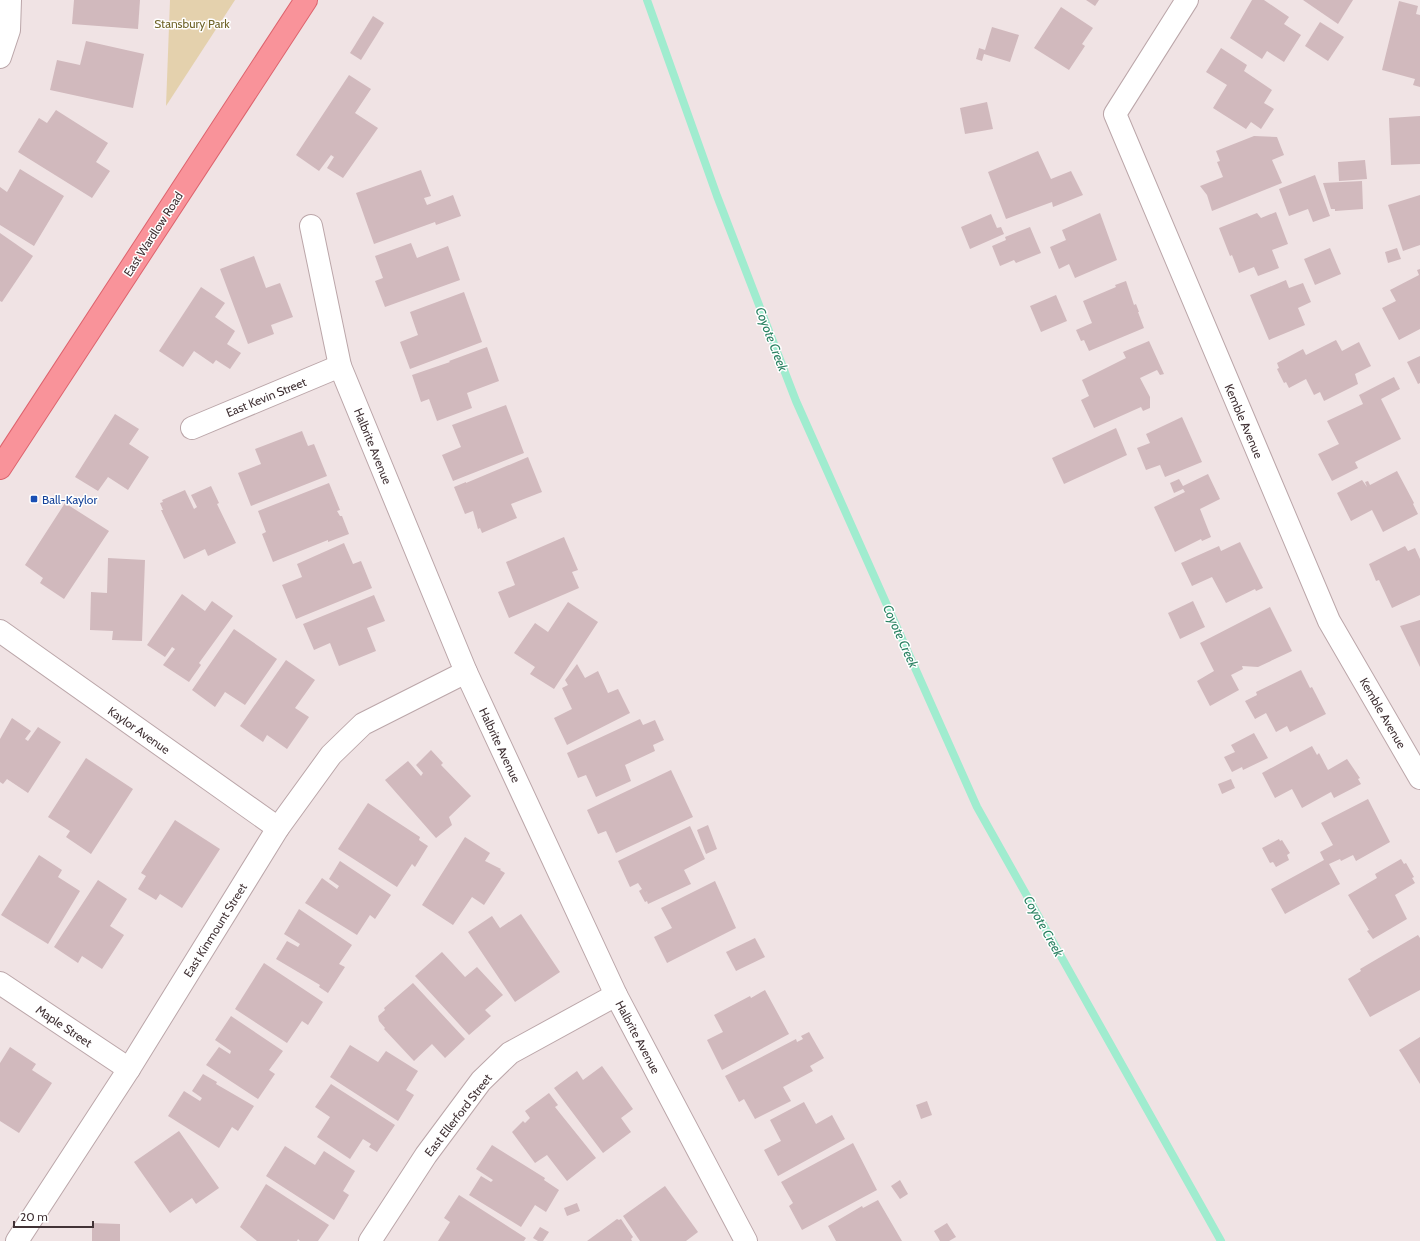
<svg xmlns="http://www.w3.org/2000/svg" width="1420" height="1241" font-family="Cabin,sans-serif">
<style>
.green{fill:#e4d1ad}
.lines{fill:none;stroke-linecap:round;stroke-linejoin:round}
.stream{stroke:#a0eccf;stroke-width:8}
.building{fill:#d1b9bd}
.minor-casing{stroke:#bba6a9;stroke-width:24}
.major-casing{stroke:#dd646e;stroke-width:24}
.minor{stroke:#fff;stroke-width:22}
.major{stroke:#f9939a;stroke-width:22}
.transit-dot{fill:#1a4fb4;stroke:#fff;stroke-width:1.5}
.labels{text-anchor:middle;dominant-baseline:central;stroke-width:3;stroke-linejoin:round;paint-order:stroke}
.park-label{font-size:12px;fill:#70652a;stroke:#fff}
.street-label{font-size:12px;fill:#423336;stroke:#fff}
.transit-label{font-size:12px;fill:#164399;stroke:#fff;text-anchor:start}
.water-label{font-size:13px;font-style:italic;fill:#2a8262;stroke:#fff}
</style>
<rect width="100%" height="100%" fill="#f0e3e4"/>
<!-- green -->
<polygon class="green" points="170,0 235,0 166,106"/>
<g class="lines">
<!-- stream -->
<polyline class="stream" points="647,0 717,196 796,401 977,807 1221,1241"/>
</g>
<!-- building -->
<g class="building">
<polygon points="74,0 140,0 138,29 72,24"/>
<polygon points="1086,0 1099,0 1095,6"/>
<polygon points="1252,0 1264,0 1289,17 1284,24 1301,35 1284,62 1267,51 1262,59 1230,38"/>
<polygon points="1303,0 1353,0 1338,24"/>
<polygon points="1399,1 1418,6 1416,14 1420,15 1420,87 1413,85 1415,79 1382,70"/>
<polygon points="1061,7 1093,28 1082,44 1085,46 1069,70 1034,48"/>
<polygon points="373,16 384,23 361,60 350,53"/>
<polygon points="1320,22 1344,37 1328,61 1305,46"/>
<polygon points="992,27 1019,35 1010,62 984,54 982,61 976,59 979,48 985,50"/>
<polygon points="86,41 144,54 133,108 50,90 57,60 80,65"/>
<polygon points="1221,48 1247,65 1244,71 1272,90 1264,103 1274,109 1261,129 1251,122 1246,129 1213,108 1227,85 1206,72"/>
<polygon points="349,75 371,89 355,113 378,128 343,178 327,168 334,157 331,155 319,171 296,155"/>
<polygon points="987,102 993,129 965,134 960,108"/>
<polygon points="56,110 108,143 96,162 110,171 92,198 18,152 39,118 47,123"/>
<polygon points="1420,116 1420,164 1391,165 1389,118"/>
<polygon points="1254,136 1277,137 1284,155 1272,160 1282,183 1212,211 1207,195 1200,186 1223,177 1217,162 1220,161 1216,151"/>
<polygon points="1038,151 1051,179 1071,171 1083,195 1053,207 1052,202 1006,219 988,172"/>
<polygon points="1365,160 1367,179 1339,181 1338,162"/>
<polygon points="20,169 64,196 34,246 0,225 0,187 7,192"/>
<polygon points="421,170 431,196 424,198 427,205 453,195 461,216 436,225 435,222 374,244 356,193"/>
<polygon points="1315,175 1330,216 1313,222 1308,209 1289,216 1279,189"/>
<polygon points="1362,181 1363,209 1335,211 1335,209 1331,209 1323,183"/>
<polygon points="1420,195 1420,245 1403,251 1388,205"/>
<polygon points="1276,212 1288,244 1272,250 1279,268 1258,276 1254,267 1239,273 1232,255 1230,256 1219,228 1257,213 1261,218"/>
<polygon points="1100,213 1117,260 1075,278 1069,264 1059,269 1050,247 1066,240 1062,230"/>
<polygon points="991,214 997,228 1001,227 1004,234 970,249 961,227"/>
<polygon points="1030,227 1041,253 1016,263 1014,260 1000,266 992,246 1006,240 1005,237"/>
<polygon points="0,233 33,256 2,302 0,301"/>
<polygon points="411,243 417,258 448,246 460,280 385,307 375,281 383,278 375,256"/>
<polygon points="1330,248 1341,274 1315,285 1304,259"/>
<polygon points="1397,248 1401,259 1388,263 1385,252"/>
<polygon points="254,256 266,288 280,283 293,317 271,325 274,334 248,344 220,269"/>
<polygon points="1420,269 1420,329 1399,340 1382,308 1396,301 1390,290 1419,275 1417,270"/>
<polygon points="1286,280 1289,288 1303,283 1311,302 1298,308 1305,325 1269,340 1250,295"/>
<polygon points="1126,281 1134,305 1136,304 1139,312 1138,312 1144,328 1089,351 1084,340 1081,341 1076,330 1092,323 1083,301 1116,287 1115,285"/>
<polygon points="201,287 225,303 215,317 235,331 227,344 241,353 230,369 216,360 213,364 194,351 183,367 159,351"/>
<polygon points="464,292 482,342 410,369 400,342 418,335 410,312"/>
<polygon points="1056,295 1067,321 1041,332 1030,306"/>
<polygon points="1336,340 1342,351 1359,342 1371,366 1355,374 1358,384 1324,401 1320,392 1314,395 1306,379 1289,388 1286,382 1284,383 1277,369 1279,368 1277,363 1303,349 1306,355"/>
<polygon points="1149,341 1164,374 1160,375 1157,370 1140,378 1150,397 1150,408 1143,411 1141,407 1094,428 1081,400 1089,396 1082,380 1126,358 1123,352"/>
<polygon points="487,347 499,381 467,393 472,408 437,421 429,399 421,402 412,375 450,362 449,361"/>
<polygon points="1420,356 1420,383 1418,384 1407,362"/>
<polygon points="1394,377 1400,389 1381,399 1401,439 1355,462 1358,468 1332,481 1318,454 1339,444 1327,421 1363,404 1359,395"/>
<polygon points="506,405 524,453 453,481 442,455 461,447 452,425"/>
<polygon points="115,414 139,429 129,444 149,457 128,490 108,477 98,491 75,477"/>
<polygon points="1182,417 1202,462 1165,477 1160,465 1146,470 1137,448 1150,443 1146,434"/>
<polygon points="1116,428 1127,455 1064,484 1052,458"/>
<polygon points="302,431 308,446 314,444 327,476 251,506 238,473 261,464 255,449"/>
<polygon points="528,457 542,492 511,504 517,518 482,533 480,528 478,529 473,511 465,514 454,487 466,482 466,483"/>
<polygon points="1397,471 1414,503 1413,504 1418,514 1383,532 1372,510 1351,521 1337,493 1362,480 1367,487 1365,482 1368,481 1370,485"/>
<polygon points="1208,474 1220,499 1200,509 1211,537 1202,541 1201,539 1175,552 1154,507 1185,492 1183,489 1174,493 1170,483 1179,479 1183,486"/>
<polygon points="329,483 340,510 337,511 340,516 342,516 349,534 328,542 328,540 273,562 262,534 266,532 258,511"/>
<polygon points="211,486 219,503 217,504 236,543 208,556 205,549 184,559 161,510 163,510 160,503 163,502 162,500 185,490 194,509 197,507 191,495"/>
<polygon points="65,503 109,531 64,599 40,583 43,578 25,565"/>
<polygon points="564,537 578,570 572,572 579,588 509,618 498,592 515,585 506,562"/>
<polygon points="1240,542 1263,588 1256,591 1255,589 1226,603 1212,577 1192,586 1181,563 1219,546 1221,551"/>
<polygon points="344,543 353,564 361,561 372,588 296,619 282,585 302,577 297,564"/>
<polygon points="1405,546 1408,551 1415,548 1420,559 1420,595 1392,608 1379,580 1376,581 1369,564"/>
<polygon points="108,558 145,560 142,641 112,640 113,631 90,630 91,592 107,593"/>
<polygon points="182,594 205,611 212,601 233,616 199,663 201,665 189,682 163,665 175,649 172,647 165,657 147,645"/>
<polygon points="374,595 385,621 367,628 376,651 339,666 330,643 314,650 303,624"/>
<polygon points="1193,601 1205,627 1180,639 1168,613"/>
<polygon points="568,602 598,622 554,689 530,674 535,667 514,653 535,623 548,632"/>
<polygon points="1270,607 1292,651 1258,667 1242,666 1243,669 1231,675 1239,690 1210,706 1197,681 1214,671 1200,643"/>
<polygon points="1420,620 1420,667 1400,626"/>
<polygon points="234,629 277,659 245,705 225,692 215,707 192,690"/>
<polygon points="286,660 315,680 295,708 309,717 287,749 267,735 263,742 240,726"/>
<polygon points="577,664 585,678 598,671 608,693 618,689 630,713 567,745 554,718 572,709 562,688 568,685 565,680"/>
<polygon points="1301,670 1310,688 1312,687 1326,714 1290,732 1287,726 1276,732 1266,713 1255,719 1245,701 1257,695 1256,692"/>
<polygon points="12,718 31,731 25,739 28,741 38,727 61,742 28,793 7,779 3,784 0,782 0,739"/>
<polygon points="640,719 643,725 655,720 664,740 653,745 655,751 625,765 631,781 596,797 586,775 578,778 567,753"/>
<polygon points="1254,733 1268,758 1243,770 1242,767 1232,772 1224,757 1235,752 1231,745"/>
<polygon points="1312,746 1317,755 1319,753 1328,770 1347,759 1360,778 1358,779 1361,784 1334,798 1331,792 1302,808 1292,789 1275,798 1262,773"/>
<polygon points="431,750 443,763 441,765 471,796 449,817 452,825 436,838 385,780 408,761 421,776 423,773 416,765"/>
<polygon points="86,758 133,789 91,854 66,837 70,831 48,817"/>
<polygon points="671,770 693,817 616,853 606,831 598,834 587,810"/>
<polygon points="1231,779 1235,788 1222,794 1218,784"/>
<polygon points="1368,799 1390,842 1356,861 1353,855 1341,861 1340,859 1329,864 1340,884 1285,914 1271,889 1324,860 1320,852 1333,845 1321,823"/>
<polygon points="368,803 420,837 419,840 428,846 415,867 412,864 397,887 338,849"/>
<polygon points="175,820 220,849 182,908 160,894 156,900 138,889 146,876 141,873"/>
<polygon points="708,825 717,849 706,854 697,830"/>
<polygon points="690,826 705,859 684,870 691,884 648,904 647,901 645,902 639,891 642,889 638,883 630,887 618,861"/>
<polygon points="465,837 490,853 485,861 501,869 500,870 505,873 484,905 472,897 453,925 422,905"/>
<polygon points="1279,839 1280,841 1282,840 1290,853 1287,855 1289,860 1276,867 1273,862 1270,863 1262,848"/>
<polygon points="39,855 62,870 58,877 80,891 48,944 1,915"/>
<polygon points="1401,859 1404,864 1406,863 1414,877 1412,878 1415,883 1395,895 1407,919 1373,939 1367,931 1369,930 1348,895 1377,878 1375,874"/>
<polygon points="340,861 391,895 375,919 370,915 357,935 305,903 322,878 337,889 339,886 329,879"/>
<polygon points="98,880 127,899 110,926 124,935 102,969 82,956 78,963 54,947"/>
<polygon points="715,881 736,928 667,963 654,937 672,928 661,908"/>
<polygon points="299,909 352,945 339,964 345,967 328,993 319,987 320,985 276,959 287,941 298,947 300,944 284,934"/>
<polygon points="521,914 560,972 515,1002 468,932 492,916 500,928"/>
<polygon points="1418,935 1420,938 1420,990 1370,1017 1348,979 1361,971 1360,969"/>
<polygon points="755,938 765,957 736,971 726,952"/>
<polygon points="442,952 465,977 477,967 503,995 485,1010 491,1016 469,1035 415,976"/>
<polygon points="264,963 323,1002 308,1025 302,1021 287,1043 235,1009"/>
<polygon points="413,983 465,1039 445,1058 432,1044 414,1061 384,1029 385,1028 379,1021 378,1016 385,1010 384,1008"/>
<polygon points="765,990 789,1034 722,1070 707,1040 723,1032 714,1015 750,996 751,998"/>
<polygon points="231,1016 283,1051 269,1070 275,1074 258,1099 206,1065 219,1047 230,1054 231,1051 215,1040"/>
<polygon points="809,1032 824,1058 810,1066 813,1071 783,1087 791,1101 755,1119 744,1099 739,1102 725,1076 796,1039 797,1042 803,1039 801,1036"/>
<polygon points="1420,1037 1420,1084 1399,1050"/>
<polygon points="350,1045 378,1062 386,1051 418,1071 406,1090 414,1095 398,1121 330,1077"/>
<polygon points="10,1047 36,1064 32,1070 52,1083 19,1133 0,1121 0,1063"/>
<polygon points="602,1066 633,1109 621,1118 631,1132 603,1153 554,1088 577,1071 583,1080"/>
<polygon points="203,1074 217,1082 216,1084 254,1106 238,1131 232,1127 219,1148 168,1116 184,1091 200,1101 202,1098 192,1091"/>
<polygon points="331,1084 395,1125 377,1152 369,1147 371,1144 363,1139 350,1159 317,1137 330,1117 315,1107"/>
<polygon points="549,1093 558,1105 555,1107 596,1158 567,1181 547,1155 535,1163 512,1132 523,1121 525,1123 530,1118 525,1111"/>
<polygon points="927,1101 932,1115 921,1119 916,1105"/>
<polygon points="804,1102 816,1124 832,1115 845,1139 778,1176 764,1150 781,1141 770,1120"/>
<polygon points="179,1131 219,1188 196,1204 192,1198 170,1213 134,1162"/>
<polygon points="853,1143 877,1190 802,1230 789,1206 793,1203 781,1182"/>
<polygon points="492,1145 545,1178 544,1180 559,1190 546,1212 535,1205 521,1227 469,1195 481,1176 491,1182 493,1180 476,1169"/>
<polygon points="285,1146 315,1165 324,1151 355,1171 343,1191 349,1195 334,1220 266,1176"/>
<polygon points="900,1180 908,1194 900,1199 891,1186"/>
<polygon points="266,1184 329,1225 318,1241 300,1241 298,1239 297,1241 257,1241 240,1227"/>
<polygon points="665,1186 698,1232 686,1241 640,1241 623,1216"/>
<polygon points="459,1195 526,1238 524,1241 438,1241 450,1222 444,1218"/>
<polygon points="878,1200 902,1241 836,1241 828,1226 862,1206 863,1208"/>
<polygon points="577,1203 580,1211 567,1216 564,1208"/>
<polygon points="617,1219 619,1220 621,1219 633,1237 631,1239 632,1241 587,1241"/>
<polygon points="92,1223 120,1224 120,1241 92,1241"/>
<polygon points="947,1223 956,1237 949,1241 940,1241 934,1231"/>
<polygon points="540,1227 549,1232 543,1241 538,1241 533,1238"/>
</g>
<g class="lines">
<!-- minor casing -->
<g class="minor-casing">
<g id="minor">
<polyline points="1187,0 1115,114 1329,621 1420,778"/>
<polyline points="0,57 9,30 10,0"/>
<polyline points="311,226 340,366 466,672 616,995 746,1241"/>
<polyline points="192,428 340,366"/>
<polyline points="0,631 278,828"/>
<polyline points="0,983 129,1069"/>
<polyline points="17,1241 129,1069 278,828 331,755 363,724 466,672"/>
<polyline points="370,1241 426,1155 481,1081 510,1053 616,995"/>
</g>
</g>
<!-- major casing -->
<g class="major-casing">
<polyline id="major" points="0,468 306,0"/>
</g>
<!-- minor -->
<use href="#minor" class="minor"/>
<!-- major -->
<use href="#major" class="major"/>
</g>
<!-- markers -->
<rect class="transit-dot" x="30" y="495" width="8" height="8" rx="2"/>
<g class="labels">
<!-- park labels -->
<g class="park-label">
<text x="192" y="23">Stansbury Park</text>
</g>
<!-- street labels -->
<g class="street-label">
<text transform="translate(153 234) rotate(-57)">East Wardlow Road</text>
<text transform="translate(266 397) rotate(-22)">East Kevin Street</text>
<text transform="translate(1244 421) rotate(67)">Kemble Avenue</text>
<text transform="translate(373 446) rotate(68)">Halbrite Avenue</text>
<text transform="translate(1383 713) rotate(60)">Kemble Avenue</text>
<text transform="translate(139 730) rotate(35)">Kaylor Avenue</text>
<text transform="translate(500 745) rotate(65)">Halbrite Avenue</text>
<text transform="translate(215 930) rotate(-58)">East Kinmount Street</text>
<text transform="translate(64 1026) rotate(34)">Maple Street</text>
<text transform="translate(638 1037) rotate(62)">Halbrite Avenue</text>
<text transform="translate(458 1115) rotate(-52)">East Ellerford Street</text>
</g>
<!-- transit labels -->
<g class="transit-label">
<text x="42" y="499">Ball-Kaylor</text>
</g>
<!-- water labels -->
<g class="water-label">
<text transform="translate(772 339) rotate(69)">Coyote Creek</text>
<text transform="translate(901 636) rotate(66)">Coyote Creek</text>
<text transform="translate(1044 926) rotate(61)">Coyote Creek</text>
</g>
</g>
<!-- scale -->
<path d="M14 1221v6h79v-6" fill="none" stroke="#423336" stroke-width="2"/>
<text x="20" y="1221" font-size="12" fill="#423336" stroke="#ffffff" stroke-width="3" paint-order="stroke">20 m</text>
</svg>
